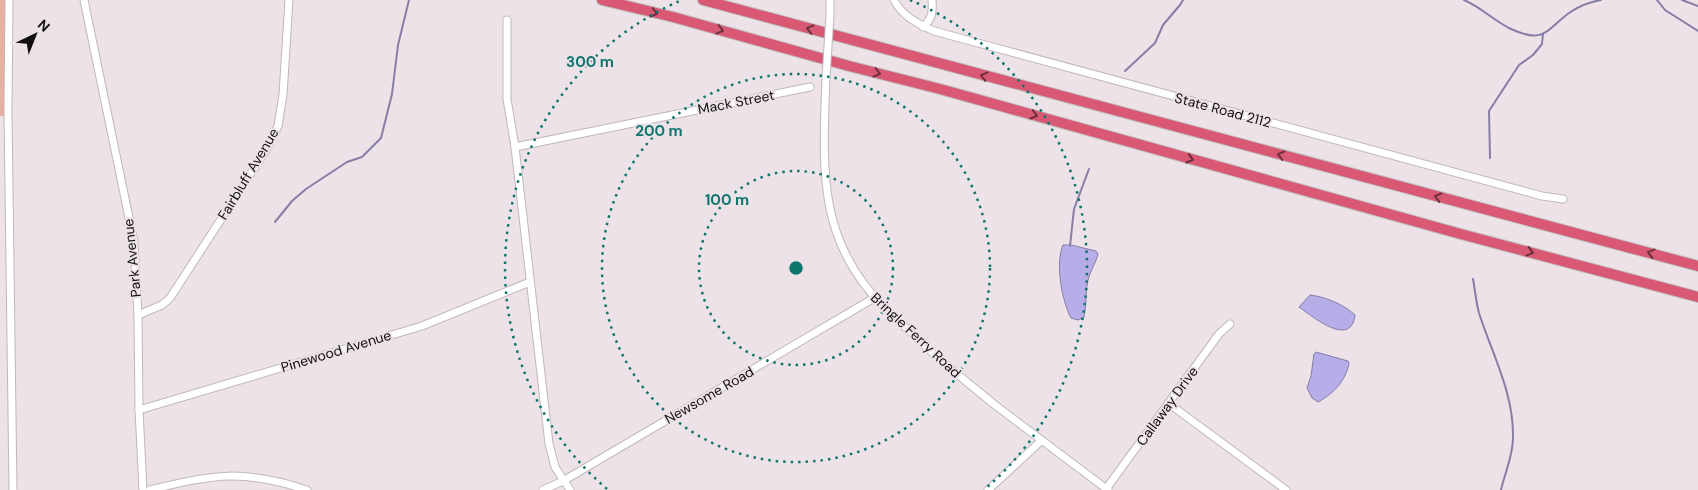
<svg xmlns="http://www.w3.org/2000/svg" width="1698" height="490" font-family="'DM Sans',sans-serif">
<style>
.green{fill:#e9af9f}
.water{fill:#b7ade8;stroke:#867ea7}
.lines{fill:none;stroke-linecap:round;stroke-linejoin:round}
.stream{stroke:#867ea7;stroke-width:2}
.minor-casing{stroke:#c0b7bc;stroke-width:9}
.highway-casing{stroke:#c1c1c1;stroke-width:12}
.minor{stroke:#fff;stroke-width:7}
.highway{stroke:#d95874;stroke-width:10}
.minor-bridge-casing{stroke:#c0b7bc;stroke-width:9;stroke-linecap:butt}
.minor-bridge{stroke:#fff;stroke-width:7}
.oneway{stroke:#6c303d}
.ring{fill:none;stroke:#0f766e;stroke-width:2.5;stroke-dasharray:2.5 5}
.labels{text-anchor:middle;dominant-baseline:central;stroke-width:4;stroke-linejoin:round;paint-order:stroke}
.street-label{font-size:14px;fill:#120f10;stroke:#ece2e7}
.centre{fill:#0f766e;stroke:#ece2e7;stroke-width:2.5}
.ring-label{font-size:15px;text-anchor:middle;font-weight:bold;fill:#0f766e;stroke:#ece2e7;stroke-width:4;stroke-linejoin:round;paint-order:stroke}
</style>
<rect width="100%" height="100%" fill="#ece2e7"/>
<!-- green -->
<polygon class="green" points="0,0 6,0 4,116 0,116"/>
<!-- water -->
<g class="water">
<path d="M1063,245H1071L1096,251L1098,254C1096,263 1090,271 1088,280C1085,293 1087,305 1084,317L1078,320L1071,318C1062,301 1055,264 1063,245Z"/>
<path d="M1310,295C1326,297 1343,304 1355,315C1351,349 1312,316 1299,307Z"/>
<path d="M1316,352L1348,361L1349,364C1345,382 1333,394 1318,402L1312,398L1307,388L1311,376L1314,354Z"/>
</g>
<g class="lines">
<!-- stream -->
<g class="stream">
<path d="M1464,0C1481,7 1494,21 1511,29C1544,44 1545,31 1569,13C1579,6 1589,2 1601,0"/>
<polyline points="1657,0 1665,10 1698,31"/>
<polyline points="1682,0 1698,6"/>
<polyline points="1125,71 1155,43 1163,25 1180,5 1183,0"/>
<polyline points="1490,158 1489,111 1519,65 1533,55 1542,44 1543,34"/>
<polyline points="275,222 292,201 306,189 347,162 362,157 381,138 392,94 398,45 409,0"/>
<polyline points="1070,246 1074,209 1089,169"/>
<path d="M1473,279C1475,290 1476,302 1479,313C1492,354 1514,393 1513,438C1513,456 1505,472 1501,490"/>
</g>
<!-- minor casing -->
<g class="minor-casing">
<g id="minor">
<polyline points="9,0 8,113 13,490"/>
<polyline points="84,0 134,242 138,315 139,410 143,490"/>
<polyline points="830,0 830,15"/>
<path d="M894,0C902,16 918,24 934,31L1542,196L1563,199"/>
<polyline points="507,20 507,99 515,147 549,444 555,467 570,490"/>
<path d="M923,27C932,19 933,12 932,0"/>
<path d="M826,78C823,167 816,241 886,309L940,360L995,405L1108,490"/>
<polyline points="515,147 810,87"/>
<polyline points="138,315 162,305 170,298 266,150 278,126 283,95 289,0"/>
<polyline points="1168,403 1286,490"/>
<polyline points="139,410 422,326 530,282"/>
<polyline points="1106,489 1219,334 1230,324"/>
<path d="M150,490C212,474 245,469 307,490"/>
<polyline points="543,490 563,481 874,298"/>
<polyline points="988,490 1041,441"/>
</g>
</g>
<!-- highway casing -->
<g class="highway-casing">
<g id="highway">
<polyline points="602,0 673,17 849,66 940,89 1457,233 1698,297"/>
<polyline points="703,0 1698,266"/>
</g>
</g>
<!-- minor -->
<use href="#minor" class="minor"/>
<!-- highway -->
<use href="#highway" class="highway"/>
<!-- minor-bridge casing -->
<g class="minor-bridge-casing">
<polyline id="minor-bridge" points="826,78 830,15"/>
</g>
<!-- minor-bridge -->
<use href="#minor-bridge" class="minor-bridge"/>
</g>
<!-- one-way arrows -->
<defs><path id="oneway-chevron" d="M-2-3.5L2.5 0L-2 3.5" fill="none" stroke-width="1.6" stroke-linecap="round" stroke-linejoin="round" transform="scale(1.25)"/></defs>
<g class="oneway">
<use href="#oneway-chevron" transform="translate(654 13) rotate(14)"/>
<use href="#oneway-chevron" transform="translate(810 29) rotate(-165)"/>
<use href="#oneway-chevron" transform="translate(720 30) rotate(15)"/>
<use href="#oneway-chevron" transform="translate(877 73) rotate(14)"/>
<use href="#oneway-chevron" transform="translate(984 76) rotate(-165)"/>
<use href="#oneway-chevron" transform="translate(1034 115) rotate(16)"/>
<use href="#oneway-chevron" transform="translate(1281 155) rotate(-165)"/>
<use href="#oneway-chevron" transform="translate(1190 159) rotate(16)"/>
<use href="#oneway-chevron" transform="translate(1438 197) rotate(-165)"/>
<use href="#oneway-chevron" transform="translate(1530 252) rotate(15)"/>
<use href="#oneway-chevron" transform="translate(1651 253) rotate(-165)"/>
</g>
<!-- distance rings -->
<g class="ring">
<circle cx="796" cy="268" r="97"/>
<circle cx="796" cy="268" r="194"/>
<path d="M607 489A291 291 0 0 1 682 0M910 0A291 291 0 0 1 985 489"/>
</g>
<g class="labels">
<!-- street labels -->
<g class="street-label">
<text transform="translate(736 102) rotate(-11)">Mack Street</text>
<text transform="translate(1223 110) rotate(15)">State Road 2112</text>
<text transform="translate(248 174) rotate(-59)">Fairbluff Avenue</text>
<text transform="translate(132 258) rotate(-96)">Park Avenue</text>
<text transform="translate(916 335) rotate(43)">Bringle Ferry Road</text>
<text transform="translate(336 351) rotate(-17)">Pinewood Avenue</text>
<text transform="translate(709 395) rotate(-30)">Newsome Road</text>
<text transform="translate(1167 406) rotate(-54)">Callaway Drive</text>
</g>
</g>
<circle cx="796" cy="268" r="8" class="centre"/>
<g class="ring-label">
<text x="590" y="67">300 m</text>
<text x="659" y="136">200 m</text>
<text x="727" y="205">100 m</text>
</g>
<!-- north arrow -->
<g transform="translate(35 35) rotate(43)" stroke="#ece2e7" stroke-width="4" paint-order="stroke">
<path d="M0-4L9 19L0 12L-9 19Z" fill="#120f10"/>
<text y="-8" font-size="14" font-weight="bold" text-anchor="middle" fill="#120f10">N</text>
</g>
</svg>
